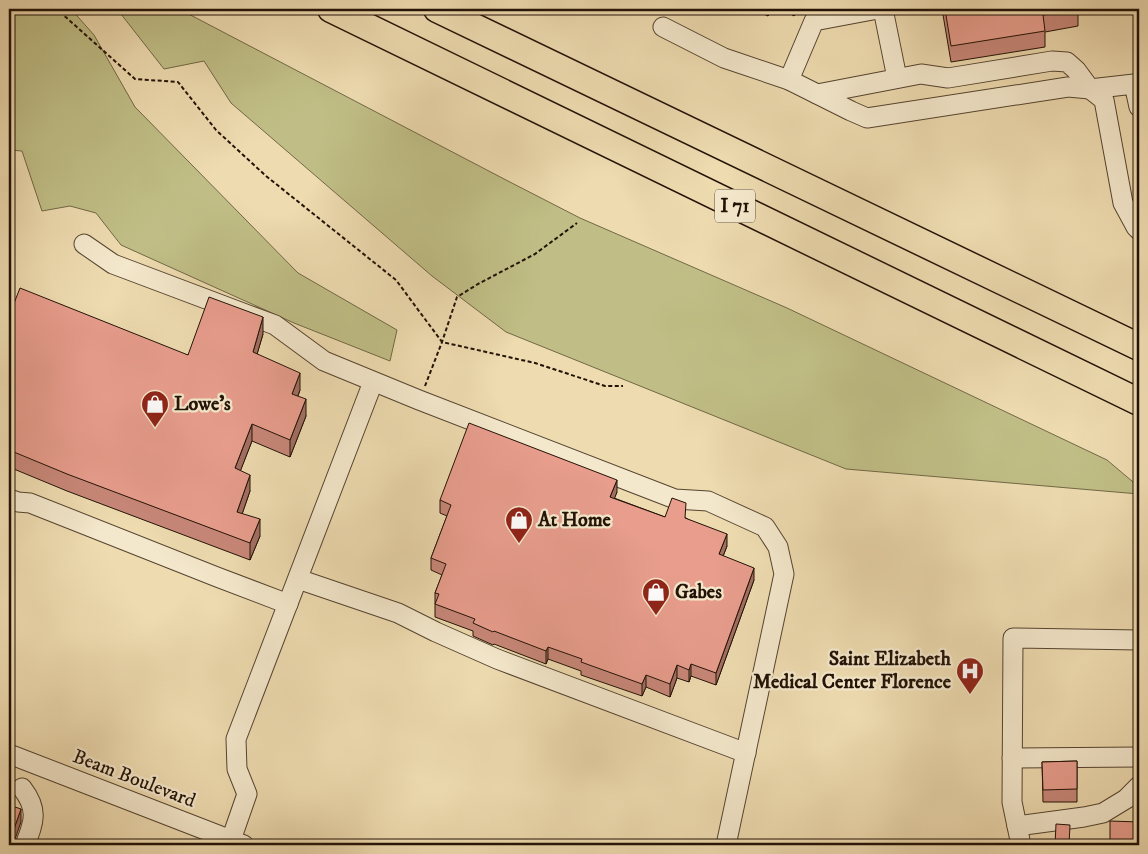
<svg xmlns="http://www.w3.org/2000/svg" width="1148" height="854" font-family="'IM FELL DW Pica',serif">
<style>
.green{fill:#c0be86;stroke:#716846}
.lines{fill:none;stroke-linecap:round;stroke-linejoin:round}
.minor-casing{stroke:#554430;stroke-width:21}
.highway-casing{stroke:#221206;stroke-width:29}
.path{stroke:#221206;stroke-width:2;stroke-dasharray:4 2.5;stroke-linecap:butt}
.minor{stroke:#f4e8cc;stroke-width:19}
.highway{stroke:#eedbb0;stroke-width:26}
.wall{fill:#c88779;stroke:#221206}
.shaded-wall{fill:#a26e63;stroke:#221206}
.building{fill:#e89d8d;stroke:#221206}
.labels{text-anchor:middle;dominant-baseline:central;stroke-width:4.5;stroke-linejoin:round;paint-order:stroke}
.shield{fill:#f4e8cc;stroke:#615241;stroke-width:1}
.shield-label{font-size:19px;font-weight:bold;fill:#221206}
.poi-label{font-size:20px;font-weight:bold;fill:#221206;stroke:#f4e8cc;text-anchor:start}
.street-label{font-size:20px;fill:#221206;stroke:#f4e8cc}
</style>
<rect width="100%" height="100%" fill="#eedbb0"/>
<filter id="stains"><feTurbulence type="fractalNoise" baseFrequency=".004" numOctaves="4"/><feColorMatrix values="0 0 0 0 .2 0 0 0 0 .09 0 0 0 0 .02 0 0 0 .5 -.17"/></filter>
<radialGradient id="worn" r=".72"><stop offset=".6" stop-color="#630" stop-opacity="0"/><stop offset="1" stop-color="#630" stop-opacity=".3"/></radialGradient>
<!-- green -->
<g class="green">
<polygon points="9,9 71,9 94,35 135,107 298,273 397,330 390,361 294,323 121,245 96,213 70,206 42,211 22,151 9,150"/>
<polygon points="117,9 179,9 506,180 580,218 787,308 1107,460 1139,487 1139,494 846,469 506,332 432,276 231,103 204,61 164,69"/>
</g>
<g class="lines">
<!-- minor casing -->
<g class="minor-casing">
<g id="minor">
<polyline points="883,9 897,78"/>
<polyline points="663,27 724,58 789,80 851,111 867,118 1068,87 1090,89 1134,84 1139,107"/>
<polyline points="789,80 814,21 878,9"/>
<polyline points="817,94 921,74 948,78 1052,61 1067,62 1076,70 1090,89 1104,100 1123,203 1136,227 1139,230"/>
<polyline points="84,244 113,264 275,325 324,361 419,400 675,499 708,501 765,527 778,547 784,574 726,845"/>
<polyline points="9,499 18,502 30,503 217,577 288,604"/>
<polyline points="298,579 398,613 436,632 497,659 746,753"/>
<polyline points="9,754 244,845"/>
<polyline points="1012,758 1139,757"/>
<path d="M22,788C39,810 34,822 25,845"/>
<polyline points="1017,826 1084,817 1103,813 1126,799 1139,786"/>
<polyline points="231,840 247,794 237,769 236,739 373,382"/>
<polyline points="1021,845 1012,802 1013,638 1139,640"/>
</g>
</g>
<!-- highway casing -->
<g class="highway-casing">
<g id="highway">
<polyline points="331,9 1139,402"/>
<polyline points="437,9 1139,347"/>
</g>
</g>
<!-- path -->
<g class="path">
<polyline points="54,9 60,12 135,79 178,82 216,130 266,176 396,280 442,342 535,363 605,386 623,386"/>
<polyline points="425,386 442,342 457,297 478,284 535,254 577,223"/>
</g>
<!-- minor -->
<use href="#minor" class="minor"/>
<!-- highway -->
<use href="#highway" class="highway"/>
</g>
<!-- wall -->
<g class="wall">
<polygon points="753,9 771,9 768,16"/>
<polygon points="782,9 798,9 794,16"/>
<polygon points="942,9 1078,9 1078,26 1045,32 1045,47 951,62"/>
<polygon points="9,316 188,355 263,334 257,354 300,390 298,396 306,416 290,457 252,441 240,471 250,491 242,514 260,536 250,560 67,491 9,467"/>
<polygon points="617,492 614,498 665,517 686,518 727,546 723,556 754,580 716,685 691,676 689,682 677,678 670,697 646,687 642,696 581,675 581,671 548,659 546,664 494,644 493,645 473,636 473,631 435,617 435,593 442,575 431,570 431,558 447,516 440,513 440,500"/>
<polygon points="1077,761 1077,802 1043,802 1042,762"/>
</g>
<!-- shaded-wall -->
<g class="shaded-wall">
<polygon points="768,9 771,9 768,16"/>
<polygon points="794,9 798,9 794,16"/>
<polygon points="263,317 263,334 253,368 253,352"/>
<polygon points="300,373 300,390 292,411 292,394"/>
<polygon points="306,399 306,416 290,457 290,440"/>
<polygon points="252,424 252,441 235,485 235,468"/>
<polygon points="250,475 250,491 237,529 237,512"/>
<polygon points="617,480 617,492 610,510 610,497"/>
<polygon points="260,519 260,536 250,560 250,543"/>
<polygon points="727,534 727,546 719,567 719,554"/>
<polygon points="754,568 754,580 716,685 716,673"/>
<polygon points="548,647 548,659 546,664 546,651"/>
<polygon points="691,664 691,676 689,682 689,670"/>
<polygon points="677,665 677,678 670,697 670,684"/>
<polygon points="646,675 646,687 642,696 642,684"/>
<polygon points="21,809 21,822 13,845 9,845 9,843"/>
</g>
<!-- building -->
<g class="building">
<polygon points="945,9 1078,9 1078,10 1043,15 1045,31 951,46"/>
<polygon points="20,288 188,355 209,297 263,317 253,352 300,373 292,394 306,399 290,440 252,424 235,468 250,475 237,512 260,519 250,543 67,474 9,450 9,316"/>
<polygon points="469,423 617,480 610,497 665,517 672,498 686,503 685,518 727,534 719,554 754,568 716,673 691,664 689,670 677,665 670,684 646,675 642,684 581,662 582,659 548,647 546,651 494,631 493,632 473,623 475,619 435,604 439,594 435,593 446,564 431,558 451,505 440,500"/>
<polygon points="1077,761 1077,789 1043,790 1042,762"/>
<polygon points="9,805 21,809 9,843"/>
<polygon points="1110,821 1139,822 1139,845 1110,845"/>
<polygon points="1056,824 1070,825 1069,845 1055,845"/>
</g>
<!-- icons -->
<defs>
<g id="shop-pin" transform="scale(1.4375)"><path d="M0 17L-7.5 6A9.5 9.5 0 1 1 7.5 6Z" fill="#8f2418" stroke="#f4e8cc"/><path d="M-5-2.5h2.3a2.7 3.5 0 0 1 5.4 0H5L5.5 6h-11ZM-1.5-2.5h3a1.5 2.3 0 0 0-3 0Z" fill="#fff"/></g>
<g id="hospital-pin" transform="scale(1.4375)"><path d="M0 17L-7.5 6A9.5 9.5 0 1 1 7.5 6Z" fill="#8f2418" stroke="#f4e8cc"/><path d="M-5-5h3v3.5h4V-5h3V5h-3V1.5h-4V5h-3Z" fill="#fff"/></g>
</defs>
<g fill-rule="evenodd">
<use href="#shop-pin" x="155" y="404"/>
<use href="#shop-pin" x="519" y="520"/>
<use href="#shop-pin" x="656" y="592"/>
<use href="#hospital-pin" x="970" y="671"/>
</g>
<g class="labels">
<!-- shield labels -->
<rect class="shield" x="715" y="189.5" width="40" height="33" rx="4"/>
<g class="shield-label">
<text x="735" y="206">I 71</text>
</g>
<!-- poi labels -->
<g class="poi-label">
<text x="174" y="404">Lowe's</text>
<text x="538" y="520">At Home</text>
<text x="675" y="592">Gabes</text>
<text x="951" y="659" text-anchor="end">Saint Elizabeth<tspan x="951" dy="23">Medical Center Florence</tspan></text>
</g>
<!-- street labels -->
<g class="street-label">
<text transform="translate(134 779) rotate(21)">Beam Boulevard</text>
</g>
</g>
<!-- margin -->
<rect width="1148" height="854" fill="none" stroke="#eedbb0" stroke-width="30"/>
<rect x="10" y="10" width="1128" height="834" fill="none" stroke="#221206" stroke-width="2.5"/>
<rect x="15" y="15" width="1118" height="824" fill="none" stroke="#221206"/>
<rect width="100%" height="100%" filter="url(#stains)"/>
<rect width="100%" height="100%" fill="url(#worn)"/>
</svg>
